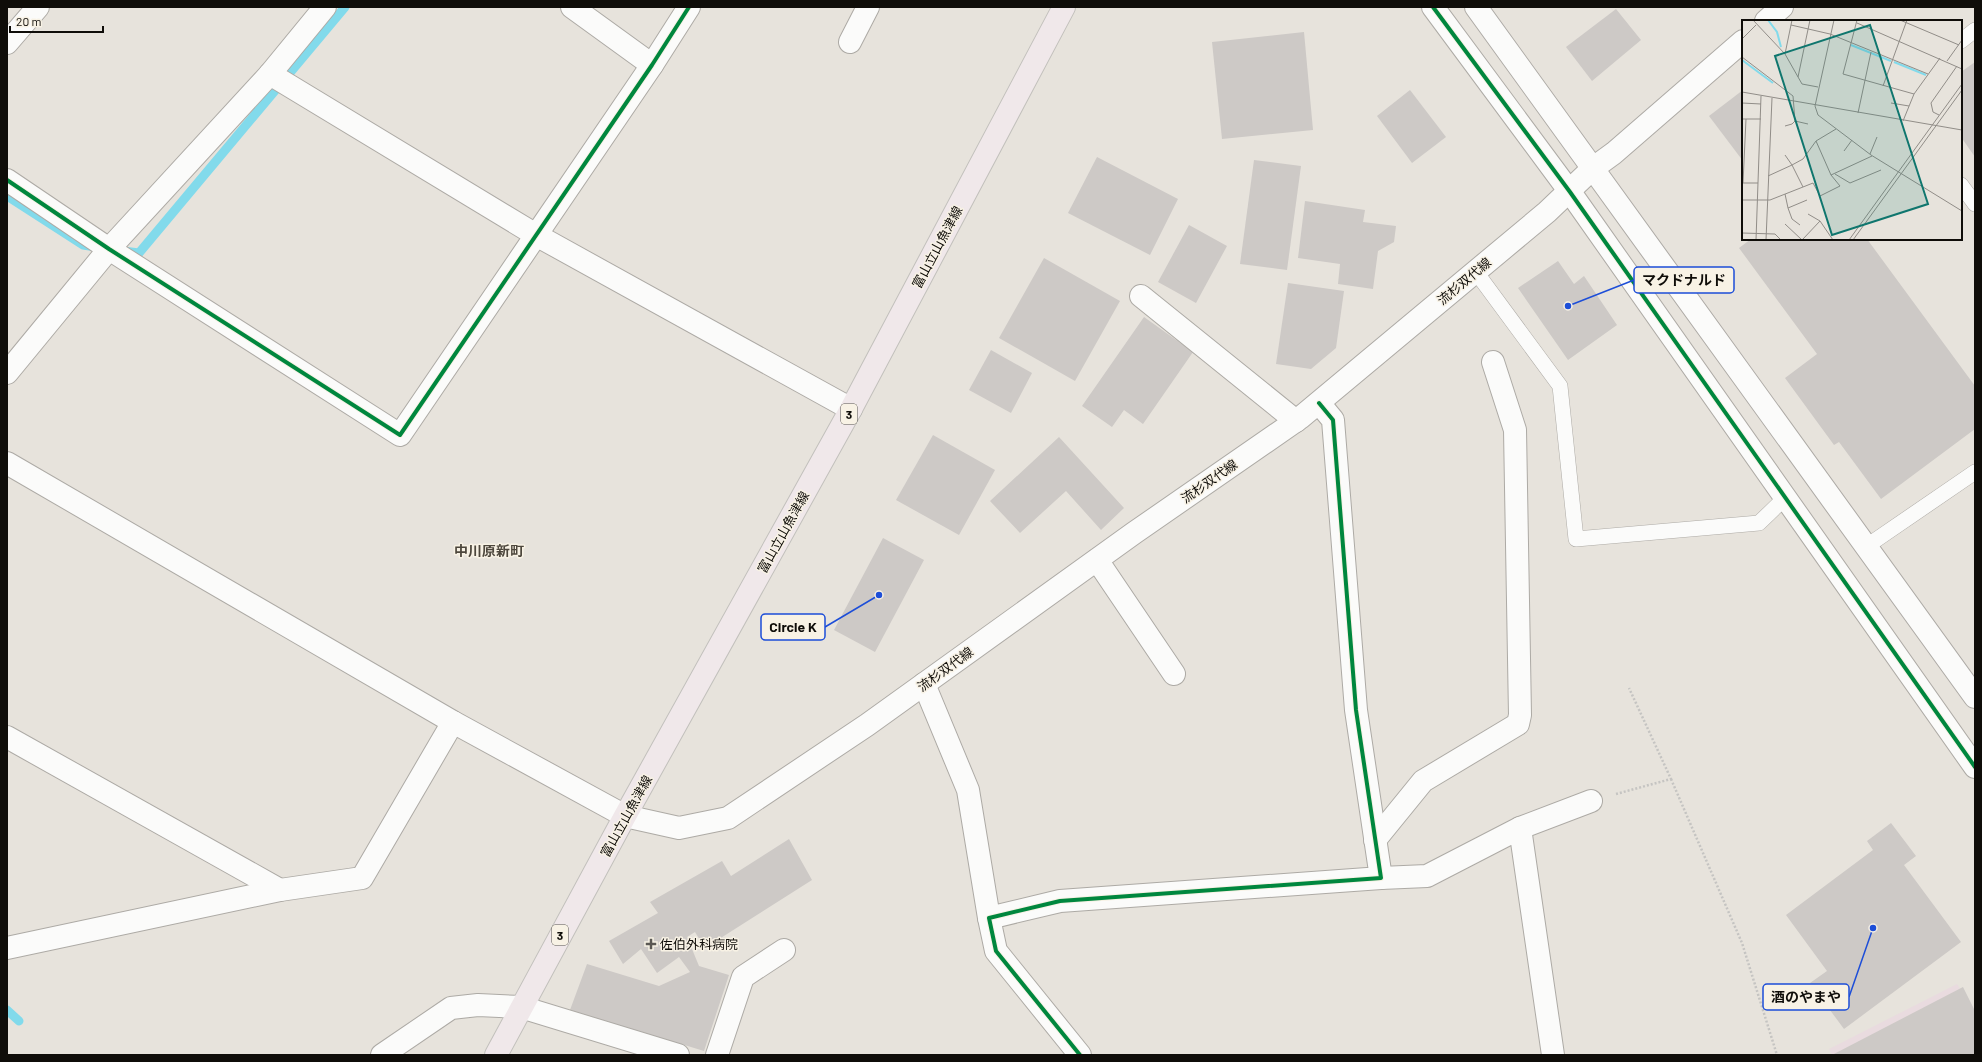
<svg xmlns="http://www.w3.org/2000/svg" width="1982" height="1062" font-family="Barlow,'Noto Sans JP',sans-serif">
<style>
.commercial{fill:#e9dbdf}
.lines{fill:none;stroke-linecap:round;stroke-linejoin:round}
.stream{stroke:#82daeb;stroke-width:9}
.building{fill:#cdc9c6}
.service-casing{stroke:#adaaa5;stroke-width:16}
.minor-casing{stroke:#adaaa5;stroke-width:24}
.tertiary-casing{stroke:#adaaa5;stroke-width:24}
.secondary-casing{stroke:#adaaa5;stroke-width:24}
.primary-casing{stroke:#c2c0bc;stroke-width:24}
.path{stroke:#c5c4c2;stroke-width:2.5;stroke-dasharray:2 2;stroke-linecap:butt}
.service{stroke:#fbfbfa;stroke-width:15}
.minor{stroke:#fbfbfa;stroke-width:22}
.tertiary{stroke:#fbfbfa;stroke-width:22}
.secondary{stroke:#fbfbfa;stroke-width:22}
.primary{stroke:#f0e8ea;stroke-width:22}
.cycleway-casing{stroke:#f8f2e5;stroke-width:6}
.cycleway{stroke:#00873e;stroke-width:4}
.poi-dot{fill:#5b5853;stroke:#f8f2e5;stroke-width:1.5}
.labels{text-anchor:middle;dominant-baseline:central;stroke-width:3;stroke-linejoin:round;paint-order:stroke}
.shield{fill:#f8f2e5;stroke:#55524b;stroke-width:1}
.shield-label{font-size:12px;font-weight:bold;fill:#0f0d09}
.street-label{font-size:13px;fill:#0f0d09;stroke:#f8f2e5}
.poi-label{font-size:13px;fill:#0f0d09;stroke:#f8f2e5;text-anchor:start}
.neighbourhood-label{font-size:14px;font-weight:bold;fill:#4d473d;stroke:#f8f2e5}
.inset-river{fill:none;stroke:#82daeb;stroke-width:2}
.inset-road{fill:none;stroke:#918d88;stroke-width:1}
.view{fill:#0f766e;fill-opacity:0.15;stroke:#0f766e;stroke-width:2}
.inset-edge{fill:none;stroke:#0f0d09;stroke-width:2}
.leader{fill:none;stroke:#1d4ed8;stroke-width:1.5}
.callout-dot{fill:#1d4ed8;stroke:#f8f2e5;stroke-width:1.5}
.callout{fill:#f8f2e5;stroke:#1d4ed8;stroke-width:1.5}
.callout-label{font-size:14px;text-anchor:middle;font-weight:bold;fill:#0f0d09}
</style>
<rect width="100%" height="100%" fill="#e7e3dc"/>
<!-- commercial -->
<polygon class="commercial" points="1957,984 1975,1012 1832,1055 1829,1049"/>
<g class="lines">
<!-- stream -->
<g class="stream">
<polyline points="7,196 83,245 96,247"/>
<polyline points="123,251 139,253 345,7"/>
<polyline points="7,1010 19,1021"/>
</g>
</g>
<!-- building -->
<g class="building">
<polygon points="1616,9 1641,40 1592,81 1566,47"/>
<polygon points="1304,32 1313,130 1222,139 1212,42"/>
<polygon points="1975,62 1975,157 1961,137 1961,72"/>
<polygon points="1410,90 1446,137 1412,163 1377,116"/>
<polygon points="1743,90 1743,161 1709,116"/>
<polygon points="1097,157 1178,199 1150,255 1068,213"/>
<polygon points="1254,160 1301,166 1287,270 1240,264"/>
<polygon points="1305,201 1365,210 1363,222 1396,226 1394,242 1378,251 1373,289 1338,284 1340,264 1298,258"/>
<polygon points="1189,225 1227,246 1196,303 1158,282"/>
<polygon points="1751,239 1867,239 1975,386 1975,429 1881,499 1839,442 1834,445 1785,378 1817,354 1739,248"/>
<polygon points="1044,258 1120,301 1075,381 999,338"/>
<polygon points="1558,261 1574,284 1584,276 1617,325 1568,360 1518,288"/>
<polygon points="1288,283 1344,291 1336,348 1311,369 1276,364"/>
<polygon points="1144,317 1193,352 1143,424 1124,410 1112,427 1082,406"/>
<polygon points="991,350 1032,373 1011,413 969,390"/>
<polygon points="933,435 995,470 959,535 896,500"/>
<polygon points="1059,437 1124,508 1101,530 1066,491 1020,533 990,501"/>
<polygon points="883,538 924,560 875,652 834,630"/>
<polygon points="1891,823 1916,856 1904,865 1961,942 1844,1029 1810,983 1827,971 1786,915 1873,850 1867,841"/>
<polygon points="789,839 812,880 705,948 695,932 687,937 699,966 729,975 704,1051 570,1010 587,964 659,986 690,972 679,957 657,973 641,949 623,964 609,941 658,913 650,902 722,861 731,876"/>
<polygon points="1963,987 1975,1011 1975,1055 1832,1055"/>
</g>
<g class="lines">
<!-- service casing -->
<g class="service-casing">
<g id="service">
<polyline points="1961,41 1975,30"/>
<polyline points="1961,185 1975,204"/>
<polyline points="1476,272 1560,386 1576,539 1759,523 1786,497"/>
<polyline points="1867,546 1975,472"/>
</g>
</g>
<!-- minor casing -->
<g class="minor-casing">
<g id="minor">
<polyline points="572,7 652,65"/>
<polyline points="850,42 868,7"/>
<polyline points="7,43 38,7"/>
<polyline points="270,74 536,235 851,409"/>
<polyline points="7,180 109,249 400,435 652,65 689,7"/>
<polyline points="1141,296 1296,421"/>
<polyline points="7,373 109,249 270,74 325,7"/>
<polyline points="1097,560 1174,674"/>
<polyline points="924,684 968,790 989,918"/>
<polyline points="7,737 280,890"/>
<polyline points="1520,828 1591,801"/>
<polyline points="1375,840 1423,781 1518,724 1520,715 1515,430 1493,362"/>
<polyline points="1381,878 1427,876 1520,828 1553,1055"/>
<polyline points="7,948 280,890 362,878 453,722"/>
<polyline points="382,1055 451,1008 478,1005 521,1007 678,1055"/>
<polyline points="717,1055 743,977 784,950"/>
<polyline points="1080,1055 996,951 989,918 1060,901 1381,878 1356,710 1333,420 1319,403"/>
</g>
</g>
<!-- tertiary casing -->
<g class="tertiary-casing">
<g id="tertiary">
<polyline points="1433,7 1570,192 1975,767"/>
<polyline points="1476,7 1975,697"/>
<polyline points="7,463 453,722 625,816"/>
</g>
</g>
<!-- secondary casing -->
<g class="secondary-casing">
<g id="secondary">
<polyline points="1766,21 1782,7"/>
<polyline points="625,816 679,828 728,818 867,725 1134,533 1300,418 1547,212 1592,169 1614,153 1743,41"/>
</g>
</g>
<!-- primary casing -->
<g class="primary-casing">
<polyline id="primary" points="496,1055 625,816 851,409 1064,7"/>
</g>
<!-- path -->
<g class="path">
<polyline points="1671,779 1742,943 1777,1055"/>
<polyline points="1616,794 1671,779 1629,688"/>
</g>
<!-- service -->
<use href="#service" class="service"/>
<!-- minor -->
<use href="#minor" class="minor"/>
<!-- tertiary -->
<use href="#tertiary" class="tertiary"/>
<!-- secondary -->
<use href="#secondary" class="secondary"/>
<!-- primary -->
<use href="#primary" class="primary"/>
<!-- cycleway casing -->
<g class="cycleway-casing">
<g id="cycleway">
<polyline points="1433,7 1570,192 1975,767"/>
<polyline points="7,180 109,249 400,435 652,65 689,7"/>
<polyline points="1080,1055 996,951 989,918 1060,901 1381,878 1356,710 1333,420 1319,403"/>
</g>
</g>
<!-- cycleway -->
<use href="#cycleway" class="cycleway"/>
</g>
<!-- markers -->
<path class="poi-dot" d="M649 938h4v4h4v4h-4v4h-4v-4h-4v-4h4z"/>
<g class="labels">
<!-- shield labels -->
<g class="shield">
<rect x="841" y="404" width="16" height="20" rx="3"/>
<rect x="552" y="925" width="16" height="20" rx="3"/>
</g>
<g class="shield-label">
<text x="849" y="414">3</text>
<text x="560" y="935">3</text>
</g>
<!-- street labels -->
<g class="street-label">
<text transform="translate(937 247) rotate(-62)">富山立山魚津線</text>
<text transform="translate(1464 281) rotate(-40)">流杉双代線</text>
<text transform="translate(1209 481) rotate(-35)">流杉双代線</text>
<text transform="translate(783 532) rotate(-61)">富山立山魚津線</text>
<text transform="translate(945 669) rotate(-36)">流杉双代線</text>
<text transform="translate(626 816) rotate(-61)">富山立山魚津線</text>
</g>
<!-- poi labels -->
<g class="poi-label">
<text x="660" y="944">佐伯外科病院</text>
</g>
<!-- neighbourhood labels -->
<g class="neighbourhood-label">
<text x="489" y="550">中川原新町</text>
</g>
</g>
<!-- overview -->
<g transform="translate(1742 20)">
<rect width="220" height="220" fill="#e7e3dc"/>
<path class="inset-river" d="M26,0L35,12L39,27M109,25L149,41M0,40L31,63M152,42L184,55"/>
<path class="inset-road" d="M11,0L43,34L60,64L76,67M115,0L101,54L172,74M158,0L217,25M115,3L220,49M49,5L88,14L186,54M0,19L14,5M43,34L50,0M0,37L51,76L53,101L50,104L43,106M205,41L220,20M56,57L68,0M141,66L165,0M0,72L220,110M0,83L19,84M149,83L167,86M73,86L92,0M73,86L76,95L129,135L220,191M116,93L129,32M197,95L191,92L189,83L215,46M0,99H19M53,101L66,104M161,101L172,74L198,38M74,121L94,109M102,131L110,120M128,134L135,117M43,135L50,145L61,139L74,121L89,155L130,136M93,154L108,163L139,150M0,163H16M1,163L4,99M61,167L71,163L78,176L98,166L89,155M43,174L46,188L65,180M0,180H28L61,167L50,145L26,156M46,188L50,199L58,205M66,194L78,201L91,220M43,204L60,220M0,213L33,214L39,220M61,219L78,201M14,220L19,76M24,220L30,78M107,220L220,64M111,220L220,70"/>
<path class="view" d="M128,5L186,184L90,215L33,36Z"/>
<rect width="220" height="220" class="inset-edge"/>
</g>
<!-- callouts -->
<path class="leader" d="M1568 306L1634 280M879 595L825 627M1873 928L1849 997"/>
<g class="callout-dot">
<circle cx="1568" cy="306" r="4"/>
<circle cx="879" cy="595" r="4"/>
<circle cx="1873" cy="928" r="4"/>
</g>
<g class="callout">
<rect x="1634" y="267" width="100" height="26" rx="4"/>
<rect x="761" y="614" width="64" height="26" rx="4"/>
<rect x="1763" y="984" width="86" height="26" rx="4"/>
</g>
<g class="callout-label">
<text x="1684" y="285">マクドナルド</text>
<text x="793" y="632">Circle K</text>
<text x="1806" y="1002">酒のやまや</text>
</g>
<!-- border -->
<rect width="1982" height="1062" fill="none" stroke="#0f0d09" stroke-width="16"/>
<!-- scale -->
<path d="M10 26v6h93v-6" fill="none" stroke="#0f0d09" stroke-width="2"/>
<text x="16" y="26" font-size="12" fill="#0f0d09" stroke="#f8f2e5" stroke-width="3" paint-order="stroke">20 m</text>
</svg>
